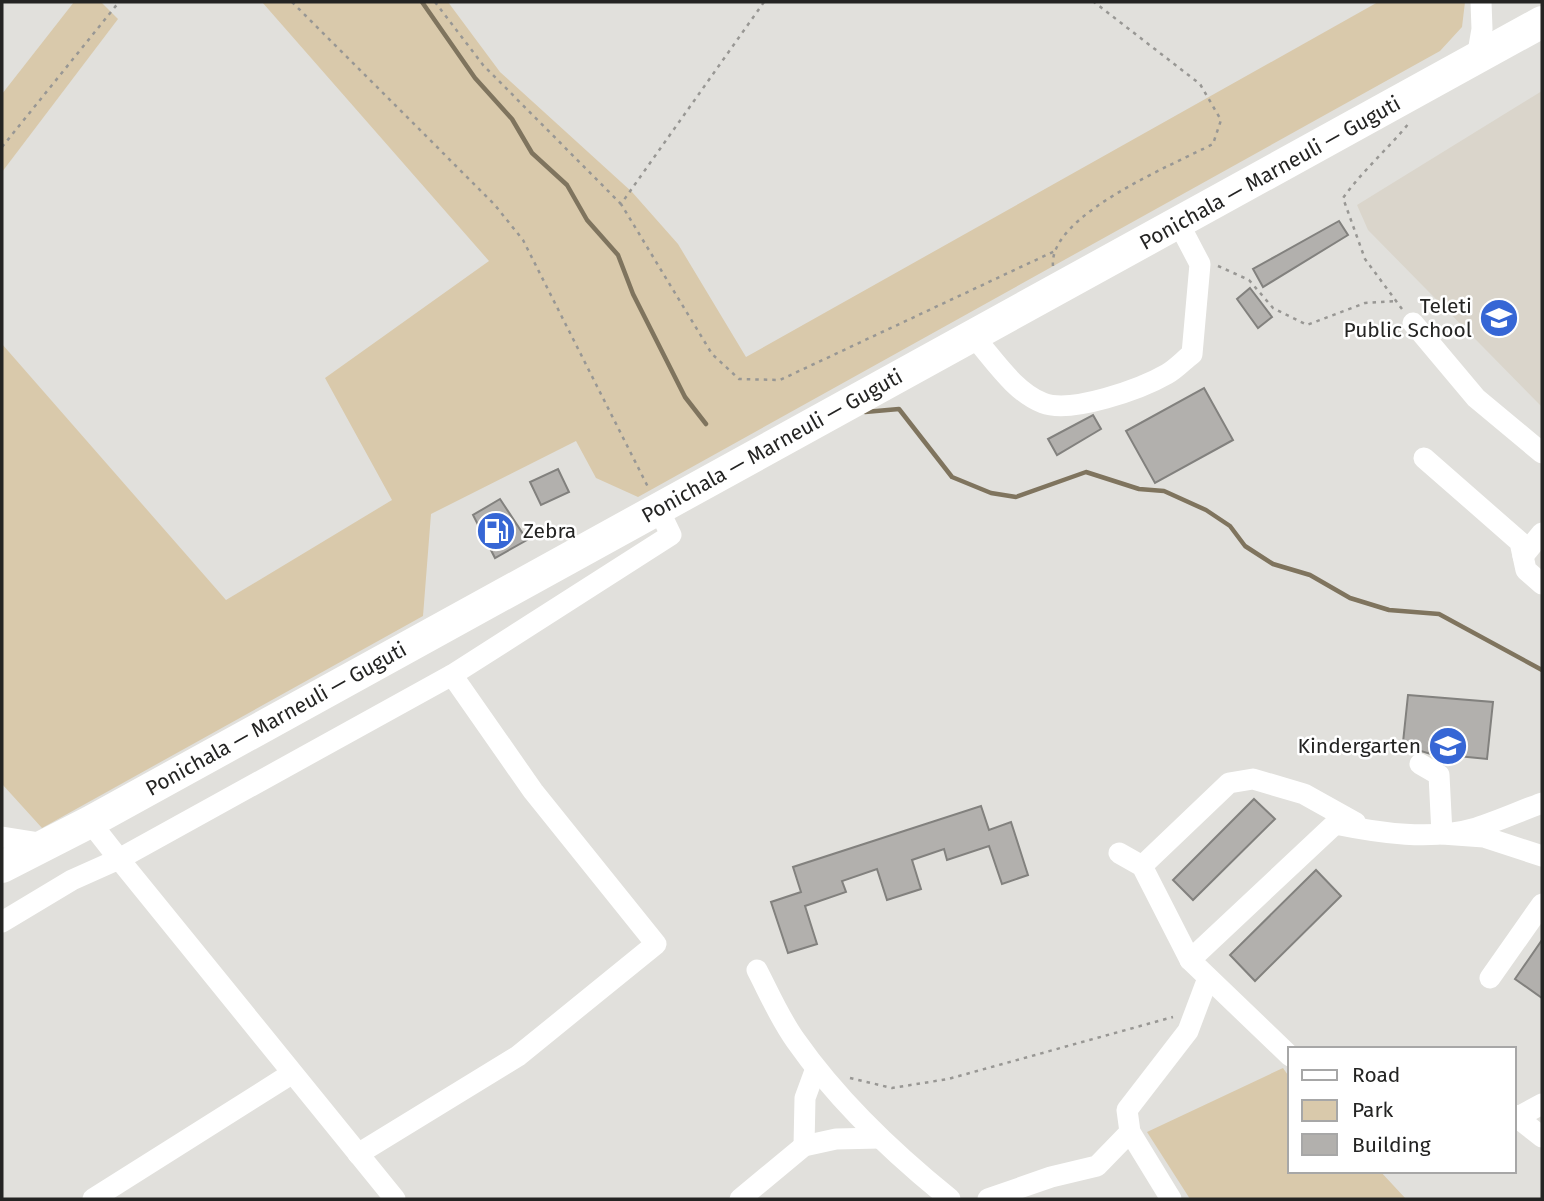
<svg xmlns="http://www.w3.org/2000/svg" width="1544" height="1201" font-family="'Fira Sans',sans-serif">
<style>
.built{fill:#dad5cb}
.green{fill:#d9c9ab}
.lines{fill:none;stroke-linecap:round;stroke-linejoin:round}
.stream{stroke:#7f745e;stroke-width:4.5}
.building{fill:#b2b0ad;stroke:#82817e;stroke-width:2}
.path{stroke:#989794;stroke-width:2.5;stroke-dasharray:3.5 5;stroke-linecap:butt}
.minor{stroke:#fff;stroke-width:21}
.highway{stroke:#fff;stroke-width:32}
.labels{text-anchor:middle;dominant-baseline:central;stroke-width:5;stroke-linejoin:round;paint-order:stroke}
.street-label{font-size:21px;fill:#242423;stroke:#fff}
.poi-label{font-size:21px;fill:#242423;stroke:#fff;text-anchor:end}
</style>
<rect width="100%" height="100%" fill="#e1e0dc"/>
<!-- built -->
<polygon class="built" points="1542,91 1542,407 1368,230 1357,205"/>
<!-- green -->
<g class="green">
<polygon points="74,2 101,2 118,19 2,172 2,94"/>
<polygon points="262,2 448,2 500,72 632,192 678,244 746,357 1378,2 1465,2 1462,27 1440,51 638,497 596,478 576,441 431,514 423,616 42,828 2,784 2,344 226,600 392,500 325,378 489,261"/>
<polygon points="1283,1068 1290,1078 1290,1171 1380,1171 1406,1199 1190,1199 1147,1132"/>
</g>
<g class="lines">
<!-- stream -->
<g class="stream">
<polyline points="422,2 475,78 512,119 532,153 567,185 587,220 618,255 633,294 685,397 706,424"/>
<polyline points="865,412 899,409 952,477 991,493 1016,497 1086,472 1139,489 1164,491 1206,510 1230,526 1245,546 1273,564 1310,575 1350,598 1389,610 1439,614 1542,670"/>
</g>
</g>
<!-- building -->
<g class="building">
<polygon points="1339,221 1348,235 1263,287 1253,269"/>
<polygon points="1250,288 1272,317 1258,328 1237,299"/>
<polygon points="1204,388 1233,440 1155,483 1126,431"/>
<polygon points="1093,415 1101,429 1057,455 1048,439"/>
<polygon points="558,469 569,492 541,505 530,482"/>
<polygon points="500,499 527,540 495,558 473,515"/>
<polygon points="1408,695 1493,702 1487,759 1458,756 1460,738 1436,735 1434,755 1421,751 1402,752"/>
<polygon points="1254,799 1275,819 1193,900 1173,880"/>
<polygon points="981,806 989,830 1011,822 1028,875 1002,884 989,846 947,860 944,849 912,860 921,889 887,900 877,869 842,881 846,892 805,906 817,944 788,953 771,902 801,892 793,867"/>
<polygon points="1316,870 1341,896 1255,981 1230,955"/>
<polygon points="1542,940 1542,998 1515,979"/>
</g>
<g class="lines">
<!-- path -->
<g class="path">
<polyline points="292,2 494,204 523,240 649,489"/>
<polyline points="435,2 483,65 621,204"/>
<polyline points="764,2 621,204 712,354 739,379 780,380 1057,250"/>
<polyline points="2,147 119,2"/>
<path d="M1053,266C1048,215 1175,164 1213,144L1221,120L1200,84L1094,2"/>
<polyline points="1218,266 1249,280 1273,308 1307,325 1365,303 1396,301"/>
<path d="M1402,309L1365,259L1343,198C1363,170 1388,149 1409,123"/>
<polyline points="850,1078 892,1088 948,1079 1173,1017"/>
</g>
<!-- minor -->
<g class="minor">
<polyline points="1477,58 1482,29 1481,2"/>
<polyline points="1413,323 1476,398 1542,453"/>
<path d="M973,336C993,358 1014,392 1043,403C1071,414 1141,389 1167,374C1176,369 1184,360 1192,354L1200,264L1179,224"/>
<polyline points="1424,458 1520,542 1526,570 1542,584"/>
<polyline points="1523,556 1542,533"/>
<polyline points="1420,764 1439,775 1442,834 1484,837 1542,856"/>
<polyline points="90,822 119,859 452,675 671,535 658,508"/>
<polyline points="2,837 46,844"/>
<polyline points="1119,853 1142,866 1190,960 1290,1056"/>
<polyline points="1142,866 1229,783 1253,779 1304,794 1356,823"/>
<polyline points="2,922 72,880 119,859 395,1199"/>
<path d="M1190,960L1335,824C1379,833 1432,841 1476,828C1498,821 1520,811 1542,803"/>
<path d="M757,970C769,993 780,1019 796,1041C838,1101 893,1153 950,1199"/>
<polyline points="1490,978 1542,904"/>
<polyline points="1514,1115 1542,1137"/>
<polyline points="1518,1117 1542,1104"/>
<polyline points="804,1146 805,1098 816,1068"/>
<polyline points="358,1154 518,1056 656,944 533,791 452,675"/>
<polyline points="93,1199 291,1074"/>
<polyline points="740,1199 804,1146 836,1139 880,1138"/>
<polyline points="988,1199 1051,1177 1097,1166 1130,1132"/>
<polyline points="1171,1199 1130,1132 1127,1110 1188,1031 1208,978"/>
</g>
<!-- highway -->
<polyline class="highway" points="2,867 90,822 1542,22"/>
</g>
<!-- icons -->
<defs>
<g id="school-disc" transform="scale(2.0125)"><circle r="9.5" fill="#3666d5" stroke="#fff"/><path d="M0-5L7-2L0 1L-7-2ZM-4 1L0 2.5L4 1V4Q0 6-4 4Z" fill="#fff"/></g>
<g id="fuel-disc" transform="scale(2.0125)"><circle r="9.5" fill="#3666d5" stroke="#fff"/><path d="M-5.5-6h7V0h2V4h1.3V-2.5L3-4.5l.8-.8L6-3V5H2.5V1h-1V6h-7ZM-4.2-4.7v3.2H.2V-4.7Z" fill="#fff"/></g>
</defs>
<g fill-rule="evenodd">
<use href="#school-disc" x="1499" y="318"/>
<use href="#fuel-disc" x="496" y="531"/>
<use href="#school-disc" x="1448" y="746"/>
</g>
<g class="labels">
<!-- street labels -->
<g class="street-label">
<text transform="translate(1270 173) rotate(-29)">Ponichala — Marneuli — Guguti</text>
<text transform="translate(772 446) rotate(-29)">Ponichala — Marneuli — Guguti</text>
<text transform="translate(276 719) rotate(-29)">Ponichala — Marneuli — Guguti</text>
</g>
<!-- poi labels -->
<g class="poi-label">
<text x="1472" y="306">Teleti<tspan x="1472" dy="24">Public School</tspan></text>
<text x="523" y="531" text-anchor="start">Zebra</text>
<text x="1421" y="746">Kindergarten</text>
</g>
</g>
<!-- border -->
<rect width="1544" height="1201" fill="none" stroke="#242423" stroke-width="7"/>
<!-- legend -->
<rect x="1288" y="1047" width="228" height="126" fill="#ffffff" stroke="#a7a7a7" stroke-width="2"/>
<rect x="1302" y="1070" width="35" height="10" fill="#ffffff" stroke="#a7a7a7" stroke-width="2"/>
<text x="1352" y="1082" font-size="21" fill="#242423">Road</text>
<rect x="1302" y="1100" width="35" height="21" fill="#d9c9ab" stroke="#a7a7a7" stroke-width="2"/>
<text x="1352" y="1117" font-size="21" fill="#242423">Park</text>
<rect x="1302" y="1134" width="35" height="21" fill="#b2b0ad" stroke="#a7a7a7" stroke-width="2"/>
<text x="1352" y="1152" font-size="21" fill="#242423">Building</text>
</svg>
